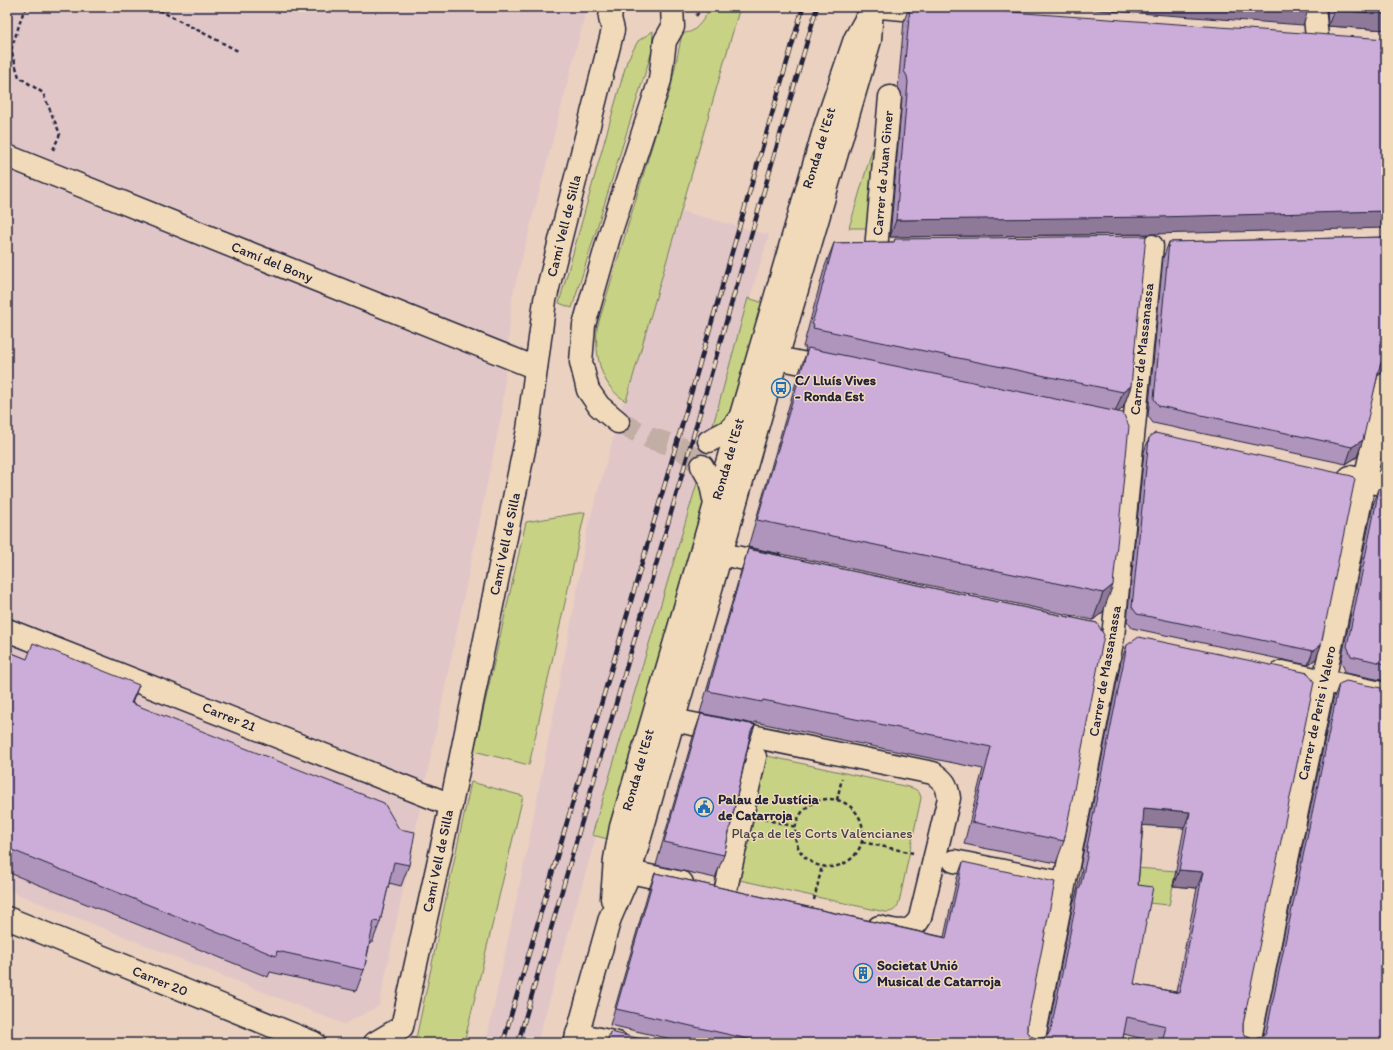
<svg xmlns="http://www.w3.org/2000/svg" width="1393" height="1050" font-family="Itim,sans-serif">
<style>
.built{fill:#e1c6c8}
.green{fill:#c7d285;stroke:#747a60}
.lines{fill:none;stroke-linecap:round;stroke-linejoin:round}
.minor-tunnel{stroke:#c2aea5;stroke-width:22;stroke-dasharray:22 11;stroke-linecap:butt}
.minor-casing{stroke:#22223b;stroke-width:25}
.path{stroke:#22223b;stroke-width:2.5;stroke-dasharray:4 3;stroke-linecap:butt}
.minor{stroke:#f1dab9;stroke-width:22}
.rail-casing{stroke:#22223b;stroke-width:4.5}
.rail{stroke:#f1dab9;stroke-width:3;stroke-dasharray:9;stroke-linecap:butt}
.wall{fill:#af95bb;stroke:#22223b;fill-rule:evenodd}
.shaded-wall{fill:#8f7999;stroke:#22223b}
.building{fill:#ccadda;stroke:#22223b;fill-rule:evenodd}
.labels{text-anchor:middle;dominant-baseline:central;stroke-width:3;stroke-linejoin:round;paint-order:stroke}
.street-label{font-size:14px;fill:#22223b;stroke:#f1dab9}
.poi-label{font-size:14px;font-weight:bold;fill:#22223b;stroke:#f1dab9;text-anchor:start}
.park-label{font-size:14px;fill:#43454a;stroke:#f1dab9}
</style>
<rect width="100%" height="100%" fill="#ead1c0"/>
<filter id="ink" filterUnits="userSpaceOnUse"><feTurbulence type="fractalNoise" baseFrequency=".025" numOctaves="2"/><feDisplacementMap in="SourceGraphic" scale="8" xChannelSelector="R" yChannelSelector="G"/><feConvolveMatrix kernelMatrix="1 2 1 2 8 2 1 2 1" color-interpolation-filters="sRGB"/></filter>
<g filter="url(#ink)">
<!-- built -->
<g class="built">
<polygon points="7,7 587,7 512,297 502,412 379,1006 344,1024 7,890"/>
<polygon points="678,210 769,235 748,304 537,1043 486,1043 528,845 574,608 587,530"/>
</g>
<!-- green -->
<g class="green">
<path d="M710,7H740L626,401C600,386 595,355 597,328L661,116L670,91L682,34C686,32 689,33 692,31C700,26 707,15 710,7Z"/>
<polygon points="653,31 652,51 572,308 559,303 627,61 638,41"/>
<polygon points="873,147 867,228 849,228"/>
<polygon points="748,298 767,304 735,411 712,429"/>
<polygon points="700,473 709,503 612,840 592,835"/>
<polygon points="585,512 529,765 474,751 526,522"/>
<path d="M763,755L904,786C912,788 920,789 921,798L900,898C898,907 895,913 885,912L735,879Z"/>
<polygon points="471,782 523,796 464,1043 415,1043"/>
<polygon points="1083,864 1176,871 1169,905 1076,896"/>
</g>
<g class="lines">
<!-- minor-tunnel -->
<polyline class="minor-tunnel" points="618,422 650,438 681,448 702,466"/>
<!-- minor casing -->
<g class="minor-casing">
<g id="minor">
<polyline points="880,7 939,12"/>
<polyline points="1314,7 1317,38"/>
<polyline points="7,156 536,368"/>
<polyline points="876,249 890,97"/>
<polyline points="777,358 831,369"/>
<polyline points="618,422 599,406 588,390 581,362 584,325 609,237 660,80 665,41 673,27 672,7"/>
<polyline points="709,441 730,430 741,417"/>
<polyline points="702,466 710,480 715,504"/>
<polyline points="1350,477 1386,485"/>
<polyline points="721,554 774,565"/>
<polyline points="7,630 451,805"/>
<polyline points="1282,672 1386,694"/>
<path d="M673,720L933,773C944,781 947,784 949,798L920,918C910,936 896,931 879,927"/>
<polyline points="954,861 1053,881"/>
<polyline points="630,872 682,883"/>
<polyline points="725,893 755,757"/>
<polyline points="612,899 615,859 621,827 825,127 855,39 865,21"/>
<polyline points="7,918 314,1043"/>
<polyline points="577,1034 617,1043"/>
<polyline points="375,1043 402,1027 451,805 528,430 545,300 613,30 610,18 612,7"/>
<polyline points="575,1043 610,918 630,872 777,358 870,40 872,7"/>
<polyline points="1033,1043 1113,637 1152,246"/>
<polyline points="1249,1043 1324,681 1365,480 1386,384"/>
</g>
</g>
<!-- path -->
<g class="path">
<polyline points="27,7 23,13 11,50 19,77 43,93 60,134 53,150"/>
<polyline points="153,7 240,52"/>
<polyline points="696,16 703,7"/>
<circle cx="829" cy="833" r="34"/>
<polyline points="837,800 842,778"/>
<polyline points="764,819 796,827"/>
<polyline points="862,842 913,853"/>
<polyline points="814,900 822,866"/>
</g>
<!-- minor -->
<use href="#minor" class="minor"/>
<!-- rail casing -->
<g class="rail-casing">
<g id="rail">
<polyline points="503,1043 803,7"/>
<polyline points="518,1043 817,7"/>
</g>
</g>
<!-- rail -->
<use href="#rail" class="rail"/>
</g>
<!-- wall -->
<g class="wall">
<polygon points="909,7 941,7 1152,234 890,237 902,98 901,92 898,87 904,21"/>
<polygon points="1327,7 1386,7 1386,30 1328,26"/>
<polygon points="1386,237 1386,372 1383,372 1378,375 1357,457 1346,464 1153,423 1148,416 1163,258 1169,242"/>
<polygon points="895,239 1131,386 1123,408 1118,412 1103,612 1093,620 748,547 798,375 807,351 805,351 806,347 803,347 825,266 834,243 894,242"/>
<polygon points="1149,438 1321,645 1316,659 1308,665 1132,628 1127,621 1144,452"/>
<polygon points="1386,442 1386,467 1382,460"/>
<polygon points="1386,482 1386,681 1346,673 1341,662 1373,505 1379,489"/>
<polygon points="748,549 1097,623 1064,841 1056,863 964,844 983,769 755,722 754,724 700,713 741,571"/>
<path d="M1127,645L1308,673L1243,1024V1031L1246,1036L1252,1039L1259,1038L1263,1035L1333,700L1339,684L1386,1043H1159L1124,1034L1122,1043H688L610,1025L649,889L655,873L944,937L957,878L963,862L1027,1025V1031L1031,1036L1036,1039L1043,1038L1047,1036L1073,904L1076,895L1082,869L1080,868L1121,661ZM1143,825L1184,828L1173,886L1197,888L1176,992L1134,984L1138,885Z"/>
<polygon points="7,651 133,703 409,865 401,886 389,883 380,922 372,943 370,943 364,970 356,991 270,972 268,977 7,872"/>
<polygon points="701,714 755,725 749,743 724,855 715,878 656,865 693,737"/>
</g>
<!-- shaded-wall -->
<g class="shaded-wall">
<polygon points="1056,7 1293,7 1309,8 1303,25"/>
<polygon points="1334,10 1386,14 1386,30 1328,26"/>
<polygon points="1386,211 1386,228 1152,234 890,237 896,220"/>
<polygon points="1386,357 1386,372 1383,372 1377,376 1380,365 1383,359"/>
<polygon points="1131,386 1123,408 1114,415 1123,392"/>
<polygon points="1363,440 1357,457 1346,464 1352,447"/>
<polygon points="1113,585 1103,612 1093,620 1103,593"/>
<polygon points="1321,645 1316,659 1308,665 1313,651"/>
<polygon points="139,685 131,706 131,703"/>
<polygon points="755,725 747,748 751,731"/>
<polygon points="1144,808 1190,812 1184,828 1138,825"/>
<polygon points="1179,870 1203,872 1197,888 1173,886"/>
</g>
<!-- building -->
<g class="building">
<polygon points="910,7 941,7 1386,39 1386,211 1158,217 896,220 908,82 907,76 904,71"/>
<polygon points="1293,7 1309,7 1309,8"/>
<polygon points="1334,7 1386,7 1386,14 1334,10"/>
<polygon points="1146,236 1131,386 1123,392 813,328 814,325 812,324 834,243 894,242 895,239"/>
<polygon points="1386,237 1386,357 1383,359 1380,365 1363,440 1352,447 1159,406 1154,399 1169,242"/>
<polygon points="808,348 1123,413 1129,426 1113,585 1103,593 757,520"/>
<polygon points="1155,433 1352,476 1355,479 1321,645 1313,651 1137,614 1132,607 1149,438"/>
<polygon points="1386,482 1386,664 1351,656 1347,646 1379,489"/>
<polygon points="748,549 1097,623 1104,635 1064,841 972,822 991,747 763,700 762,702 708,691"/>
<path d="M1139,637L1308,673L1314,682L1243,1024V1031L1246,1036L1252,1039L1259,1038L1265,1035L1267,1029L1339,684L1346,681L1386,689V1043H1162L1166,1026L1127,1017L1122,1043H766L616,1009L655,873L946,938L963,862L1055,882L1027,1025V1031L1031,1036L1036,1039L1043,1038L1048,1035L1051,1029L1079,888H1080L1088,852H1086L1127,645ZM1144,808L1190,812L1179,870L1203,872L1179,993L1134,984L1153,887L1138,885Z"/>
<polygon points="33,643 139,685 131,703 384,803 399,829 415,832 409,865 394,862 380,922 374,921 364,970 277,951 276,956 7,848 7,651 27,659"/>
<polygon points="701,714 755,725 751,731 724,855 664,842"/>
<polygon points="610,1032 660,1043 607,1043"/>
</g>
</g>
<!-- icons -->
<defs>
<g id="bus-ring" transform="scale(1)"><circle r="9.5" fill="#f1dab9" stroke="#1f6fb2" stroke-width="1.5"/><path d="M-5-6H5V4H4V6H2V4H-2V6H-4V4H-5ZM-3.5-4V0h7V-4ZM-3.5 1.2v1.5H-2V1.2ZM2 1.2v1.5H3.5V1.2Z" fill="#1f6fb2"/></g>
<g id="civic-ring" transform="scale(1)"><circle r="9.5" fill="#f1dab9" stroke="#1f6fb2" stroke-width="1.5"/><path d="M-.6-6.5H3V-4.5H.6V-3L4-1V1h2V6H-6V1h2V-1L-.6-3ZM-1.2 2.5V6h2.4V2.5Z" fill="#1f6fb2"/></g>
<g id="building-ring" transform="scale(1)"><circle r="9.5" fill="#f1dab9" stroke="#1f6fb2" stroke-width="1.5"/><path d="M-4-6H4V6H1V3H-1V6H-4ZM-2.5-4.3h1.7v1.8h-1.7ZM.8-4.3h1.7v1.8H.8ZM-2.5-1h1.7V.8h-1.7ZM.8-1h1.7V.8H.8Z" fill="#1f6fb2"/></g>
</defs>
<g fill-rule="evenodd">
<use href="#bus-ring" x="781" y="388"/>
<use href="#civic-ring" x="704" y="807"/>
<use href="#building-ring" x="863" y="973"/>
</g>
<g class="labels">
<!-- street labels -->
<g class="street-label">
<text transform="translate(819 148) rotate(-73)">Ronda de l'Est</text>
<text transform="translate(883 173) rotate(-85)">Carrer de Juan Giner</text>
<text transform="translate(564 226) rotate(-76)">Camí Vell de Silla</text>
<text transform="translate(272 262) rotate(22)">Camí del Bony</text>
<text transform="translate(1142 349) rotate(-84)">Carrer de Massanassa</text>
<text transform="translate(728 459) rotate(-74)">Ronda de l'Est</text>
<text transform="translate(505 544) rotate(-78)">Camí Vell de Silla</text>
<text transform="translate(1105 671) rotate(-80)">Carrer de Massanassa</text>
<text transform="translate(1317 713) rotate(-78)">Carrer de Peris i Valero</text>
<text transform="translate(229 717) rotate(22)">Carrer 21</text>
<text transform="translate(638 770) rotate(-74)">Ronda de l'Est</text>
<text transform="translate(438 861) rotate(-78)">Camí Vell de Silla</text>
<text transform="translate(160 981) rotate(22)">Carrer 20</text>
</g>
<!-- poi labels -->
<g class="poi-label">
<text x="795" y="380">C/ Lluís Vives<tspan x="795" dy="16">- Ronda Est</tspan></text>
<text x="718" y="799">Palau de Justícia<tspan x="718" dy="16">de Catarroja</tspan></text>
<text x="877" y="965">Societat Unió<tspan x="877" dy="16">Musical de Catarroja</tspan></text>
</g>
<!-- park labels -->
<g class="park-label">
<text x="822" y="833">Plaça de les Corts Valencianes</text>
</g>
</g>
<!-- margin -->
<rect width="1393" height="1050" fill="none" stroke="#f1dab9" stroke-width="24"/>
<rect x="12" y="12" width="1369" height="1026" fill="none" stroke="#22223b" stroke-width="1.5" filter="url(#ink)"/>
</svg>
